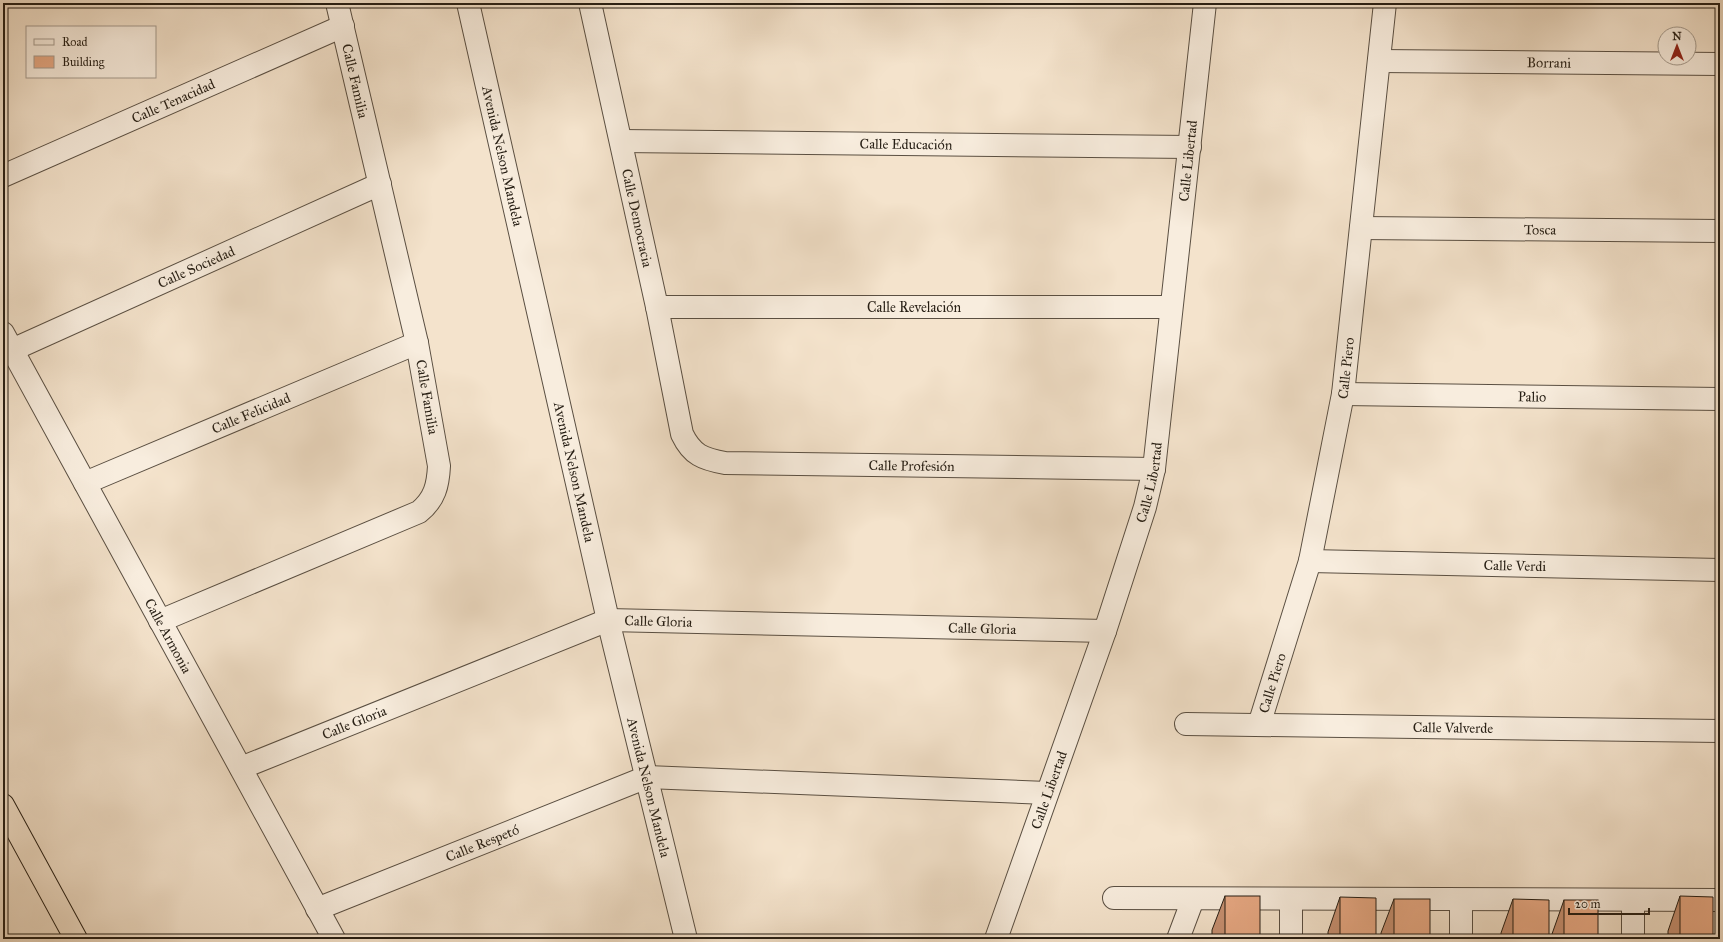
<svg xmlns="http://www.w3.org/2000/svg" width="1723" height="942" font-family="'IM FELL Great Primer',serif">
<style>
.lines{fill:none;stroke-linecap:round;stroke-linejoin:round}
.street-casing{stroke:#5a4f42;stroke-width:24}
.highway-casing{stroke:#261e14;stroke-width:24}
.street{stroke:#f8edde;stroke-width:22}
.highway{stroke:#f4e3cc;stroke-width:22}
.wall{fill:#c69071;stroke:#261e14}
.building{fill:#e6a883;stroke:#261e14}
.labels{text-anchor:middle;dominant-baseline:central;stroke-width:3;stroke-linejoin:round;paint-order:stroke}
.street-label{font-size:14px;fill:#261e14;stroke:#f8edde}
</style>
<rect width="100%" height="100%" fill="#f4e3cc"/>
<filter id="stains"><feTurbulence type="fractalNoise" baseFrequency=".005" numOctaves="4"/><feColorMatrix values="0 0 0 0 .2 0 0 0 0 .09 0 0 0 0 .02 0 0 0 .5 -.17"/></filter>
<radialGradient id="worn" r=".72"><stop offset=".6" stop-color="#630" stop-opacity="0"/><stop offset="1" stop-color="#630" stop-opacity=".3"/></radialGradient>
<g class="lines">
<!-- street casing -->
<g class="street-casing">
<g id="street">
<path id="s1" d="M468,3L608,620L686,939"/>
<path id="s2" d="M590,3L657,307L682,434C692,455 703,459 725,463L1154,469"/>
<path id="s3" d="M1379,61L1720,64"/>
<path id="s4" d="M621,141L1190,147"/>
<path id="s5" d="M3,176L343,26"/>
<path id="s6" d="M1361,228L1720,231"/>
<path id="s7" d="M657,307H1171"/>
<path id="s8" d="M3,333L334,939"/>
<path id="s9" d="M12,350L380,184"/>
<path id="s10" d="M1343,394L1720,399"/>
<path id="s11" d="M85,483L417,343"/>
<path id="s12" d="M1310,561L1720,570"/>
<path d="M160,621L419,512C435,499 438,485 439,466L417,343L337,3"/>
<path id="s13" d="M1186,724L1720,731"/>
<path id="s14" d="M1259,725L1310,561L1343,394L1385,3"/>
<path id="s15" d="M241,768L608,620L1105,631"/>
<polyline points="1114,898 1720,900"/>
<polyline points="1291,899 1291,939"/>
<polyline points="1461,900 1461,939"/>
<polyline points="1633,900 1633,939"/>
<path id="s16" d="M317,909L647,777L1047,793"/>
<path id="s17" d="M996,939L1105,631L1145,507L1154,469L1205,3"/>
<polyline points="1178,939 1193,899"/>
</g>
</g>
<!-- highway casing -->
<g class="highway-casing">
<polyline id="highway" points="3,805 76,939"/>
</g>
<!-- street -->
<use href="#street" class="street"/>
<!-- highway -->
<use href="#highway" class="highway"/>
</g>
<!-- wall -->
<g class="wall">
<polygon points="1225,896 1260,939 1212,939 1212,930"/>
<polygon points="1680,896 1713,939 1668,939 1668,931"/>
<polygon points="1340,897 1376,939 1328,939 1328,932"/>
<polygon points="1394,899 1430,939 1381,939 1381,933"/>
<polygon points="1513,899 1549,939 1501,939 1501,933"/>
<polygon points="1564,900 1598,939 1552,939 1552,934"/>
<polygon points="1720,930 1720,939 1718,939 1718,934"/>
</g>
<!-- building -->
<g class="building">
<rect x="1225" y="896" width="35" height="43"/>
<polygon points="1680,896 1713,897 1713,939 1680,939"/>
<polygon points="1340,897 1376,898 1376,939 1340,939"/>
<rect x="1394" y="899" width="36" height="40"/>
<polygon points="1513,899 1549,900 1549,939 1513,939"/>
<rect x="1564" y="900" width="34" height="39"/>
</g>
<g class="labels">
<!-- street labels -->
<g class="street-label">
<text stroke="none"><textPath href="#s3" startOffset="170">Borrani</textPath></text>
<text transform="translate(355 81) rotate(77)">Calle Familia</text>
<text stroke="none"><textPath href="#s5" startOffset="186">Calle Tenacidad</textPath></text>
<text stroke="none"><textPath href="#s4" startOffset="285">Calle Educación</textPath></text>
<text stroke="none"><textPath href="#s1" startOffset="157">Avenida Nelson Mandela</textPath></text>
<text stroke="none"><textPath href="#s17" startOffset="806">Calle Libertad</textPath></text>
<text stroke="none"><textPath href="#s2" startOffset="220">Calle Democracia</textPath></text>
<text stroke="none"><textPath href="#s6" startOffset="179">Tosca</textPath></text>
<text stroke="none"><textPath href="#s9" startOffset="202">Calle Sociedad</textPath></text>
<text stroke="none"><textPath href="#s7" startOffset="257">Calle Revelación</textPath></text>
<text stroke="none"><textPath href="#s14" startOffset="368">Calle Piero</textPath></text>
<text transform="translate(427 397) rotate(80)">Calle Familia</text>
<text stroke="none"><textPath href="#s10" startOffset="189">Palio</textPath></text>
<text stroke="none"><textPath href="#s11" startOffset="180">Calle Felicidad</textPath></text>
<text stroke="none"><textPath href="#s2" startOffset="682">Calle Profesión</textPath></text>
<text stroke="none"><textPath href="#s1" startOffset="481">Avenida Nelson Mandela</textPath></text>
<text stroke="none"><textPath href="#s17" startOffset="482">Calle Libertad</textPath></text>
<text stroke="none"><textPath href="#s12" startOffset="205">Calle Verdi</textPath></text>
<text stroke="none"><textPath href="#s15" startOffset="446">Calle Gloria</textPath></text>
<text stroke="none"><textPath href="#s15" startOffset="770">Calle Gloria</textPath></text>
<text stroke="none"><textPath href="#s8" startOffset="345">Calle Armonia</textPath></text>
<text stroke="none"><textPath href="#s14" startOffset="44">Calle Piero</textPath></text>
<text stroke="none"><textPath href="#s15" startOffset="122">Calle Gloria</textPath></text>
<text stroke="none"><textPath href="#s13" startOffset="267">Calle Valverde</textPath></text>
<text stroke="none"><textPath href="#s1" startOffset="805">Avenida Nelson Mandela</textPath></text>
<text stroke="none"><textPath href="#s17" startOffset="158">Calle Libertad</textPath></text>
<text stroke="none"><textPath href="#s16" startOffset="178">Calle Respetó</textPath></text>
</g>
</g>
<!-- margin -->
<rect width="1723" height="942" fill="none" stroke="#f4e3cc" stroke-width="16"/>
<rect x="4" y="4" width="1715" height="934" fill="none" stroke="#261e14" stroke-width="2"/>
<rect x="8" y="8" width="1707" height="926" fill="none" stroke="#261e14"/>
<!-- legend -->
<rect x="26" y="26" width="130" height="52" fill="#f8edde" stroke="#a49a8d"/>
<rect x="34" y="39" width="20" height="6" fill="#f8edde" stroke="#a49a8d"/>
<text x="62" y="46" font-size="12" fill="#261e14">Road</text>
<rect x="34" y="56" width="20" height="12" fill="#e6a883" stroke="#a49a8d"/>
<text x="62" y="66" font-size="12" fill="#261e14">Building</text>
<!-- north arrow -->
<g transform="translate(1677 46)"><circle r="19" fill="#f8edde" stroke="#a49a8d"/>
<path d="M0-3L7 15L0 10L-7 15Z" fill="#8f2418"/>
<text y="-6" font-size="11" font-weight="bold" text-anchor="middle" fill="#261e14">N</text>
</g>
<!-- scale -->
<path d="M1569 908v6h80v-6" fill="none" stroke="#261e14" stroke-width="2"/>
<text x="1575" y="908" font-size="12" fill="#261e14" stroke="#f8edde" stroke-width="3" paint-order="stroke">20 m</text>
<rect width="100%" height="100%" filter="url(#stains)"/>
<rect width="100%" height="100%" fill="url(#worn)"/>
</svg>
